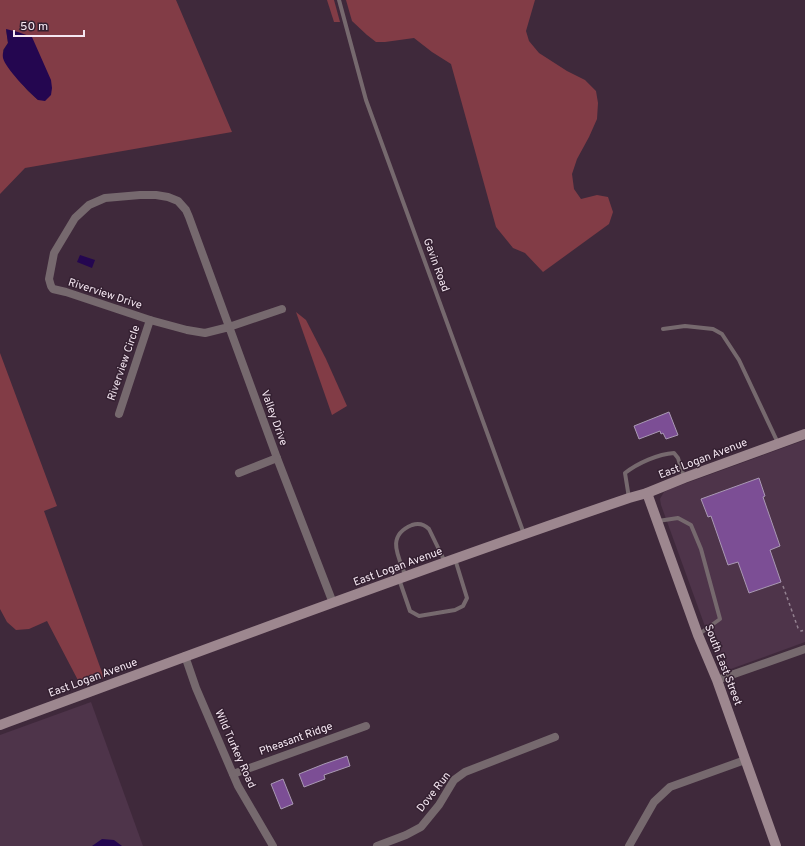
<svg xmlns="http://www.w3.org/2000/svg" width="805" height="846" font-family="Overpass,sans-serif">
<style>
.built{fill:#4e344a}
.green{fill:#823c46;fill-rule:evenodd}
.water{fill:#240650}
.building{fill:#7c4e95;stroke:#aa99b4}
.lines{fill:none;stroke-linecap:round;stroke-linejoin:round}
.path{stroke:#938190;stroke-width:1.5;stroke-dasharray:3 3;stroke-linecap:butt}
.lane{stroke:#76696e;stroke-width:4}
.street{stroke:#76696e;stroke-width:8}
.secondary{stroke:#9d878f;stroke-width:10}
.labels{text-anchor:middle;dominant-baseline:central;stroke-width:3;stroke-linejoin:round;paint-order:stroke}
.street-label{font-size:11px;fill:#f5e7f2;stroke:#342031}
</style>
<rect width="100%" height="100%" fill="#3f293b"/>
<!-- built -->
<g class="built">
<polygon points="805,440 805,642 728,670 722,668 719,665 661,505 660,499 661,497 664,492 670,489"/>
<polygon points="91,702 143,846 0,846 0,735"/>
</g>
<!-- green -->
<g class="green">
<path d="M0,0H176L232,132L25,168L0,194ZM6,29L38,100L28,91L8,67L3,50L8,43Z"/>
<polygon points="327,0 334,0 340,22 334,22"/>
<polygon points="346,0 535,0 526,31 529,41 539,53 567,71 585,80 596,91 598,103 597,119 589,137 577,159 572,174 574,189 581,199 597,195 608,197 613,212 609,224 543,272 525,253 513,248 496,227 451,64 432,52 414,38 385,42 376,42 367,35 352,21"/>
<polygon points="296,312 306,320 326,359 347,406 332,415"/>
<polygon points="0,353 57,506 44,511 104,678 81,686 47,621 29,629 16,630 7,622 0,609"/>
</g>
<!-- water -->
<g class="water">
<path d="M6,29L18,32L32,37L51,80L52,88L51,95L45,101L38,100C29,92 6,69 3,58C2,51 5,48 8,43Z"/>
<polygon points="80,255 95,260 92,268 77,262"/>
<polygon points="102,839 114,840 122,846 92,846"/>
</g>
<!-- building -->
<g class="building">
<polygon points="669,412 678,435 666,439 663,433 661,434 660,431 639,439 634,426"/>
<polygon points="759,478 765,496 763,497 780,546 770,550 781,582 749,593 738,562 728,565 711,516 708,517 701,499"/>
<polygon points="347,756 350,766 324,775 325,779 304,787 299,774 324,764"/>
<polygon points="283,779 293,804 281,809 271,784"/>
</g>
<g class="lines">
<!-- path -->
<polyline class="path" points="783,586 798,628 801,631 805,630"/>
<!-- lane -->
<g class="lane">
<polyline points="339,0 366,100 524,534"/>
<polyline points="663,329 685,326 713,329 722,334 739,360 778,443"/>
<path d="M629,498L625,473C638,463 658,454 674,453L678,458L684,477"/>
<polyline points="658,521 678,518 691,525 701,549 720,619 698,635"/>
<path d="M406,577C399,557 385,536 412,525C418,523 424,524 429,529L445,562"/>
<polyline points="399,579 410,611 419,616 455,610 463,606 467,598 455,559"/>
</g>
<!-- street -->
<g class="street">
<polyline points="282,309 229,327 205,333 187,330 150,320 66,292 53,289 51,286 49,279 54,253 75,218 89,205 105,198 140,195 156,195 168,197 178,201 186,210 189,217 277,458 333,603"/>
<polyline points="119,414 150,320"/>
<polyline points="239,473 277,458"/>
<polyline points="185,656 196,688 238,786 273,846"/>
<polyline points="717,680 805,649"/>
<polyline points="233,774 366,726"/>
<polyline points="377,846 406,835 421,827 439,805 454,780 465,772 555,737"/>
<polyline points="629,846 654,802 670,787 745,760"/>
</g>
<!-- secondary -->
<g class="secondary">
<polyline points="647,493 698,635 717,680 776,846"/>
<path d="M0,725C209,648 418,570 629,498L647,493L684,478L805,434"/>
</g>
</g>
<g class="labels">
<!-- street labels -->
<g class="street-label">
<text transform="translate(436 265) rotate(70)">Gavin Road</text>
<text transform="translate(105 294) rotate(18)">Riverview Drive</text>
<text transform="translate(124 363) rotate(-71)">Riverview Circle</text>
<text transform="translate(274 418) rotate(70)">Valley Drive</text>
<text transform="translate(703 459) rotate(-21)">East Logan Avenue</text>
<text transform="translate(398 567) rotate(-20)">East Logan Avenue</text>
<text transform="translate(723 665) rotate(69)">South East Street</text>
<text transform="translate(93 678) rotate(-20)">East Logan Avenue</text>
<text transform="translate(296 739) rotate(-20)">Pheasant Ridge</text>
<text transform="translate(235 749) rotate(66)">Wild Turkey Road</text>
<text transform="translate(434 792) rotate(-52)">Dove Run</text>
</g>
</g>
<!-- scale -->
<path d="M14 30v6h70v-6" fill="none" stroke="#f5e7f2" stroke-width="2"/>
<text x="20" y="30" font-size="12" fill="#f5e7f2" stroke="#342031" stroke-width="3" paint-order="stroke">50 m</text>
</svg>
